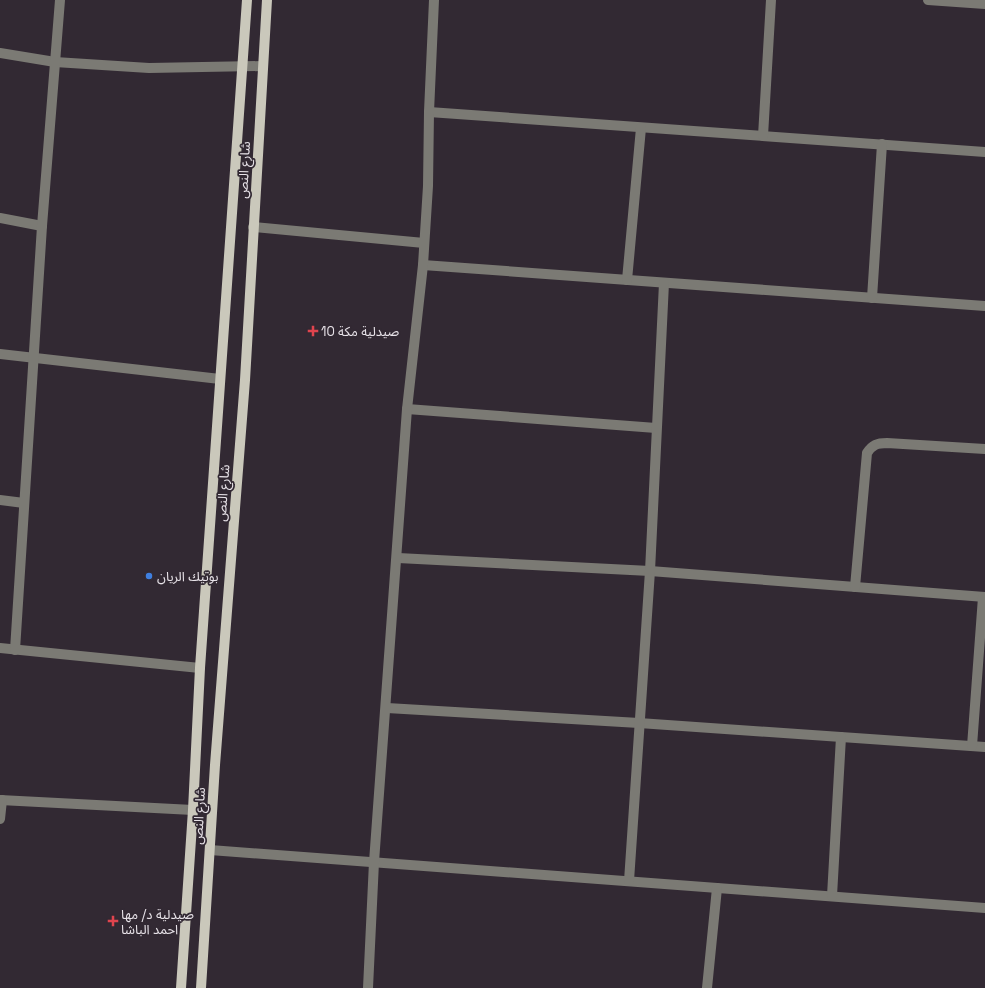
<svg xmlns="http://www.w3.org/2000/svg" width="985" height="988" font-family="'Space Grotesk','Noto Sans Arabic',sans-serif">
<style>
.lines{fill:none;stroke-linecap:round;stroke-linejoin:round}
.minor{stroke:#7b7a74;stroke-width:10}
.major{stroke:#cac8bb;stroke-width:10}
.health-dot{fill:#e0444e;stroke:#322933;stroke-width:1.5}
.shop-dot{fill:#3f7fe0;stroke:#322933;stroke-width:1.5}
.labels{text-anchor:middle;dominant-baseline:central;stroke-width:3.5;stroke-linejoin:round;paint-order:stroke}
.street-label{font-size:13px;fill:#e8e3e9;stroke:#322933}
.poi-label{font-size:13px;fill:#e8e3e9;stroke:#322933;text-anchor:start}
</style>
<rect width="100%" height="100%" fill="#322933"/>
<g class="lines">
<!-- minor -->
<g class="minor">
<polyline points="928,0 985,4"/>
<polyline points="0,53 55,62 149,68 263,66"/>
<polyline points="429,112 985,152"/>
<polyline points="763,136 771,0"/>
<polyline points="0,218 42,226"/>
<polyline points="253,227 424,243"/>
<polyline points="423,265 985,306"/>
<polyline points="627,280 641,128"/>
<polyline points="872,298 882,144"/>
<polyline points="0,354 220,379"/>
<polyline points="407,409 656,428"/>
<polyline points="0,500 24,503"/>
<polyline points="398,558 650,571 985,597"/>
<path d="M855,587L867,453C872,445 877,443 887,443L985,449"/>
<polyline points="0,648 200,668"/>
<polyline points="15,650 42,226 60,0"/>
<polyline points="387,708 639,723 985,747"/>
<polyline points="972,746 983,597"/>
<polyline points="0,800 193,810"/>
<polyline points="0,819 2,800"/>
<polyline points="210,850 985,908"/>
<polyline points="629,881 650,571 664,283"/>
<polyline points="832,896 841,737"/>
<polyline points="368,988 374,862 407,409 423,265 428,186 429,112 434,0"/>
<polyline points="707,988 717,888"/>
</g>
<!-- major -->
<g class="major">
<polyline points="181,988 193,810 200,668 247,0"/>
<polyline points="201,988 215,765 245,380 267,0"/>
</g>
</g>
<!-- markers -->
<g class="health-dot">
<path d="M311 325h4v4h4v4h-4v4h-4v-4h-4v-4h4z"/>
<path d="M111 915h4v4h4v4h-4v4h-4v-4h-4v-4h4z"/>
</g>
<circle class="shop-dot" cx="149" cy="576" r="4"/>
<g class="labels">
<!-- street labels -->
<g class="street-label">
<text transform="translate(244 170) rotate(-87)">شارع النص</text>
<text transform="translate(223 493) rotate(-86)">شارع النص</text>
<text transform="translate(199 816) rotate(-87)">شارع النص</text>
</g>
<!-- poi labels -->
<g class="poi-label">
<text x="321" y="331">صيدلية مكة 10</text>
<text x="157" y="576">بوتيك الريان</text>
<text x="121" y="914">صيدلية د/ مها<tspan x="121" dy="15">احمد الباشا</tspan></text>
</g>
</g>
</svg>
